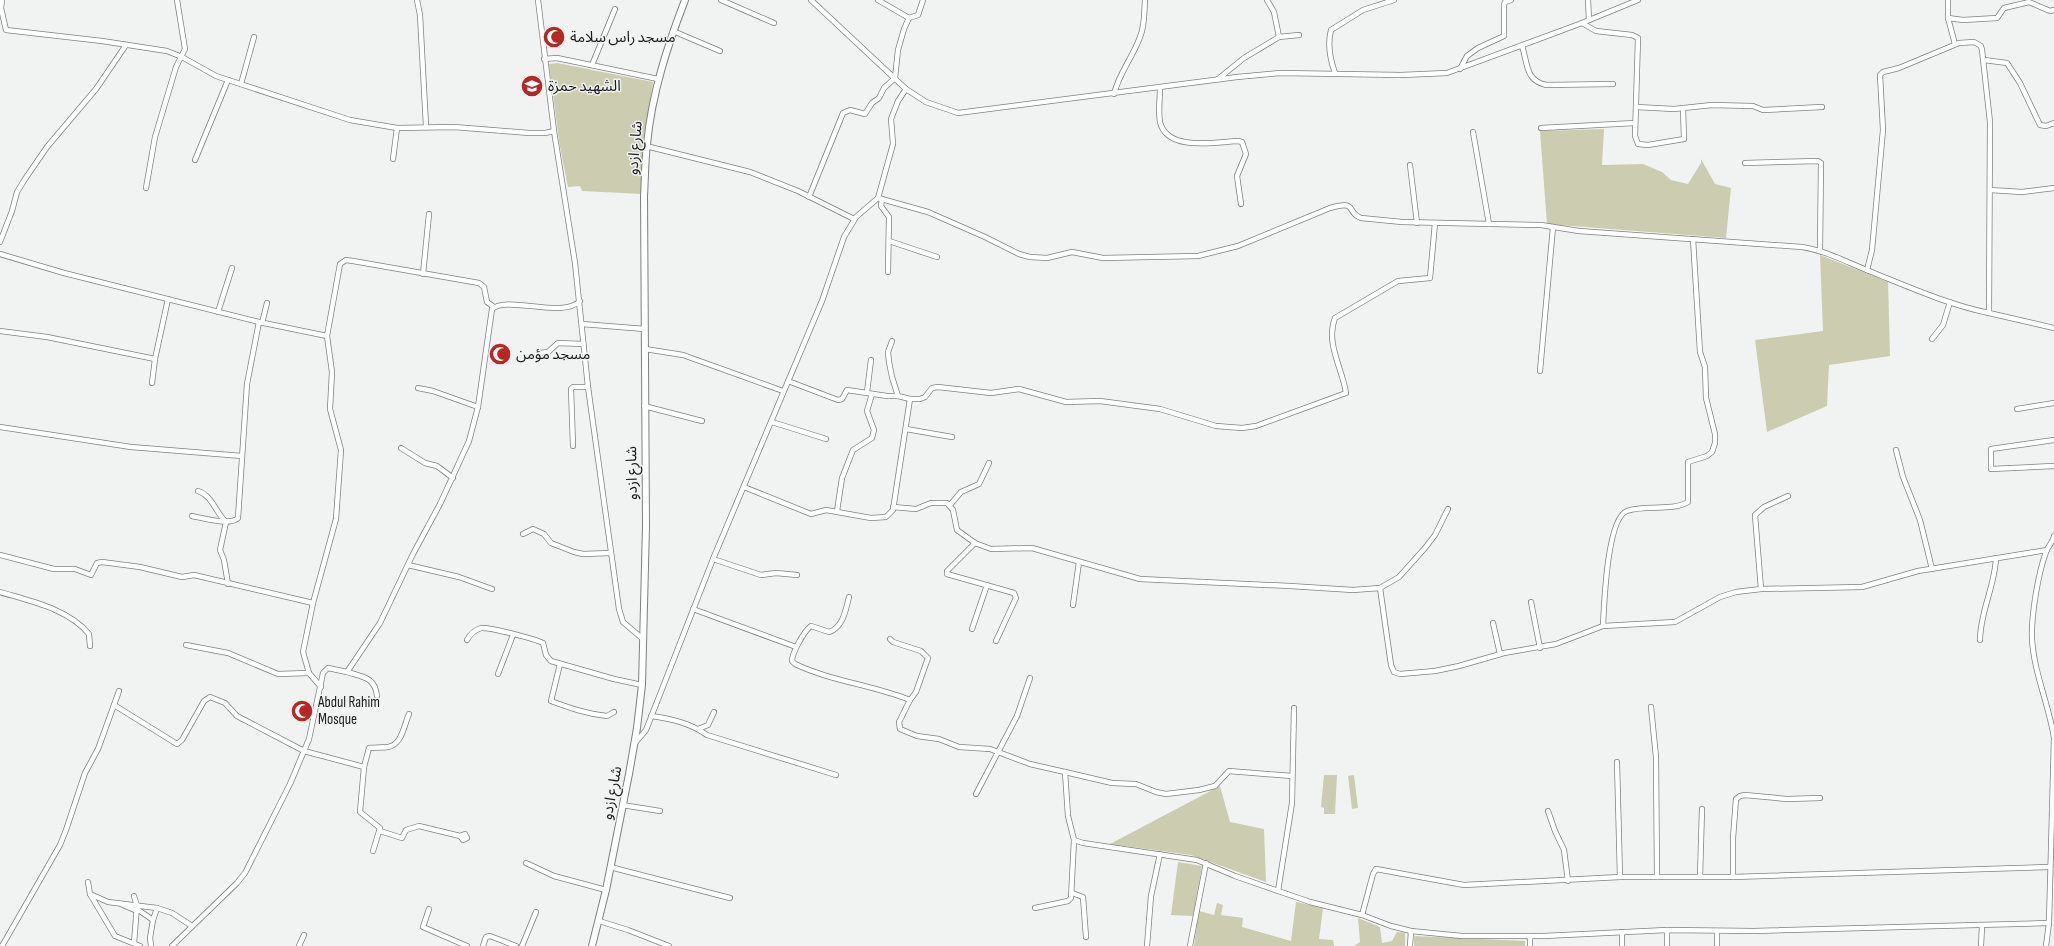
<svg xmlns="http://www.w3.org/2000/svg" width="2054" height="946" font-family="'Sofia Sans Condensed','Noto Sans Arabic',sans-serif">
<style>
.green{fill:#ccccb0}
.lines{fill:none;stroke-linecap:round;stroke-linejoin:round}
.minor-casing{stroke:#7e817f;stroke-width:6}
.tertiary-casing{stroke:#7e817f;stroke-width:8}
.minor{stroke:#fff;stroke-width:4.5}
.tertiary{stroke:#fff;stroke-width:6}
.labels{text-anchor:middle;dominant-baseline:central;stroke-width:3;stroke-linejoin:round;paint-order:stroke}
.poi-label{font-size:15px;fill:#191a19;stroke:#f0f3f1;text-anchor:start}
.street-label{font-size:15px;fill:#191a19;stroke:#f0f3f1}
</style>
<rect width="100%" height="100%" fill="#f0f3f1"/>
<!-- green -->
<g class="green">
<polygon points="557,63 653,82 642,146 642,194 582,191 580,186 568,187 560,147 549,64"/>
<polygon points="1604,129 1602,165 1643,164 1662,172 1671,180 1688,184 1701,163 1701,159 1715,184 1731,188 1726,238 1547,224 1540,131"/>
<polygon points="1820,255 1888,282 1890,356 1829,365 1827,406 1767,432 1755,340 1823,331"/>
<polygon points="1324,775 1337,775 1335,814 1324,814 1324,808 1321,807"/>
<polygon points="1354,775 1358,808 1352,809 1348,776"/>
<polygon points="1220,786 1230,822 1264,829 1266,882 1191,855 1110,844"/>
<polygon points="1178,862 1202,866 1193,916 1171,915"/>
<polygon points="1296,902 1323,908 1319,939 1333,940 1334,946 1194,946 1199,911 1214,915 1217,903 1223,905 1221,915 1243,918 1242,927 1291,941"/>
<polygon points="1358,918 1380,927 1382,943 1392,941 1397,932 1405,933 1405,946 1354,946 1360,942"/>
<polygon points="1414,936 1525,941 1525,946 1414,946"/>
</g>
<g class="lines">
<!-- minor casing -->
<g class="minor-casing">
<g id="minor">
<polyline points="2,0 1,8 6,30 102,41 167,51 182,57 216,76 350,120 397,128 454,127 529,133 545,133 554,131"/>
<polyline points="417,0 420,15 426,126"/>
<polyline points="538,0 554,131 575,263 588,387 619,609 623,622 643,639"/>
<polyline points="721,0 774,23"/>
<polyline points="811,0 906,89 926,102 958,113 1237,77 1280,73 1401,75 1447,73 1582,23 1638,0"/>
<polyline points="878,0 909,18"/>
<polyline points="1267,0 1274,12 1279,37"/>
<polyline points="1588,0 1589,20"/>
<polyline points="1948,0 1948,18 1955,44"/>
<polyline points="1948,18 1963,20 1997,18 2004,8 2029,2 2050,11 2054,10"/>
<polyline points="1582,23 1596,31 1632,35 1638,38 1635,136 1638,144 1648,145 1684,139 1683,108"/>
<polyline points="673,31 720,51"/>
<path d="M1522,46C1528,64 1525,80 1546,85L1613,84"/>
<polyline points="544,59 557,58 658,79"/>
<polyline points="1984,60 2007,63 2020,83 2040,125 2046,126 2054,123"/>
<polyline points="592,65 615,9"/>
<polyline points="1460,69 1467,56 1478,48 1504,36 1504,5 1505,2 1511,0"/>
<path d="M1335,73C1330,59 1327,45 1331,30L1363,10L1394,0"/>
<polyline points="1218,79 1244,58 1279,37 1299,35"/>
<polyline points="241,84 254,37"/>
<path d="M1160,88C1160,99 1158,111 1160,122C1167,152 1216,142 1238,141L1242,142L1246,154L1237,176L1241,204"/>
<path d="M1114,94C1119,73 1133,57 1140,37C1145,26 1144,12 1145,0"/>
<polyline points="1636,107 1674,109 1712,105 1753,106 1763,110 1822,107"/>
<polyline points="1541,128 1635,123"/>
<polyline points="1473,132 1489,224"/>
<polyline points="646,146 750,172 798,191 854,219"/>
<polyline points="393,159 397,128"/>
<polyline points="195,160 228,80"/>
<polyline points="1745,163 1818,161 1821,163 1820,250"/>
<polyline points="1410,165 1417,223"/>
<polyline points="146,188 155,137 176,67 185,49 177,0"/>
<polyline points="1990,190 2022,192 2054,188"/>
<polyline points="809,197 843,113 850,110 865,114 872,103 879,98 884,88 895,78 898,50 904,29 909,18 918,15 923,0"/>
<path d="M878,198L928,212L985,237L1019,254L1030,257L1047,258L1072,252L1103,258L1198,256L1238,246L1330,208C1359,200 1345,212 1361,218L1402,222L1541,225L1579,231L1802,247C1828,251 1850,264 1874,273C1911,288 1950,305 1989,313"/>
<polyline points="882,199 881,206 889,217 888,272"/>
<polyline points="889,241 937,257"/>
<polyline points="0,242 12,211 17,192 25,179 47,147 96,89 126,45"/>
<polyline points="0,254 64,273 259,322 327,336"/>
<polyline points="1867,270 1872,250 1883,130 1880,75 1883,72 1899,68 1959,43 1974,42 1981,46 1982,50 1990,122 1989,313 2054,328"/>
<polyline points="423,274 429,214"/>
<polyline points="218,312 232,268"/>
<polyline points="262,323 267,303"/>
<polyline points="582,324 645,329"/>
<polyline points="0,331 47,337 155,359"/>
<polyline points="1932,339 1943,325 1950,302"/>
<path d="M892,341L888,352L889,362L892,377L898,396L910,399H920L925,397L932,388L938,387L991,393L1019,389L1066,402L1100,401L1160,409L1216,426L1242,428L1256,426L1346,393C1343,370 1325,343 1335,318L1398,281L1430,278L1435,223"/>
<polyline points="645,349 683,355 783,391"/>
<polyline points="539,353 548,352 558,343 583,344"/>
<polyline points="1540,371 1553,227"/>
<polyline points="788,381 838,400 842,399 847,390 887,396 898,396"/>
<polyline points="152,383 155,359 168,299"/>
<polyline points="418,388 433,391 478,407"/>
<polyline points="867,392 871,360"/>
<polyline points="644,406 702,421"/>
<polyline points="2017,409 2054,403"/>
<polyline points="772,422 826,439"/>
<polyline points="0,427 131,447 242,456"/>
<polyline points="906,429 952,437"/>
<polyline points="2054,440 1991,449 1991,469 2054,466"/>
<polyline points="573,446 571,389 573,387 588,387"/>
<polyline points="401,448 425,463 437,466 453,478"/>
<polyline points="1896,450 1903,477 1920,520 1932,569"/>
<polyline points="744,487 811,514 826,510 871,518 886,517 893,510 910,399"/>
<path d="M198,491C213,496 215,512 226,522"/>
<polyline points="950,505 961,492 979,484 989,463"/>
<polyline points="893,507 916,509 931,503 947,503 953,510 957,530 975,543 991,549 1032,548 1140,579 1290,586 1353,590 1380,588 1399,577 1425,548 1435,535 1448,509"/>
<polyline points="837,511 842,478 853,450 872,438 874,430 867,411 872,394"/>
<path d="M192,516C202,518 231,526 238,518L247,384L259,322"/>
<polyline points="226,522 220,550 224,560 228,584"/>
<polyline points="523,534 533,529 544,534 551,543 574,552 583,554 611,553"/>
<polyline points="975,543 947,571 947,574 1014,593 1016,598 996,641"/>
<polyline points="0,555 54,569 75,569 91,575 97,563 102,562 140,567 182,577 194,575 313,603"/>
<polyline points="713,559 761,575 776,573 797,575"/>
<polyline points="408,565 459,577 492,589"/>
<polyline points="1380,588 1391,665 1394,672 1400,674 1435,671 1459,666 1504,653 1556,644 1603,626 1675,622 1720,597 1736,592 1761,589 1862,587 1918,571 2047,550"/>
<polyline points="1761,589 1755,515 1764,507 1788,496"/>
<path d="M0,592C30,601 69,609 89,634L90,646"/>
<path d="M849,597C846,609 843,628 829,632L811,626C804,631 792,653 792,661L795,664C831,681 872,685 910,700L899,722L900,729L917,736L939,739L959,747L990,749L1030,764L1065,772L1068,816L1074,840L1083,843L1197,860L1235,876L1310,902L1362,915L1391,926L1411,931L1462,936H1544L1667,930L1754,931L2049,923"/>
<polyline points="1531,602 1540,648"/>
<polyline points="1073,605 1079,562"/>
<polyline points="693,609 796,647"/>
<polyline points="1493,623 1500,654"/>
<path d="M1603,626C1604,606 1607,518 1627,511C1645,504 1671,512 1688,502V462L1707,456L1712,452L1715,443V434L1706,398L1705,367L1700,352L1693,239"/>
<polyline points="972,629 987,585"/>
<polyline points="890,639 893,642 921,651 928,658 916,692 910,700"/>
<path d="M467,640C470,634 475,630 481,628C490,627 535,639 543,643L546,655L551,661L614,679L642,685"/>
<path d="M1980,640C1980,612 1995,586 1996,558"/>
<polyline points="186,645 228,653 278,674 309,673"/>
<path d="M560,664L551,701C570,708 587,714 607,716L614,712"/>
<path d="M347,672C363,677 375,677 377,696"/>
<polyline points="498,674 513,635"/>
<polyline points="321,687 309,673 303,652 313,603 336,519 341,450 330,409 332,372 327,336 340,264 346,260 353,261 479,283 484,287 487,302 494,307"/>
<polyline points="114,705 119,691"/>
<polyline points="1651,707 1656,757 1657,877"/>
<path d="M651,716C672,719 690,723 707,735L836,775"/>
<polyline points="698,729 708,725 714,712"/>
<polyline points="635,743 646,730 713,559 822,301 844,237 856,217 878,198 893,144 891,119 898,101 906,89"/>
<polyline points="1617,762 1620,877"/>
<path d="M364,767L369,748C375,747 382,748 388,747C402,745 404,725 409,714"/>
<polyline points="1065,772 1112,783 1136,784 1156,792 1166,794 1199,790 1215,786 1229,771 1292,776"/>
<polyline points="976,794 1017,716 1030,678"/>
<polyline points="622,805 660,811"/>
<polyline points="1548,811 1555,831 1564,850 1568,881"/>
<polyline points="380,831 402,838 406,830 419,826 460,836 465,834 467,838 463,840 460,836"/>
<polyline points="526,863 554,876 606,890"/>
<polyline points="610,867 730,898"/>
<polyline points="1700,877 1702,809"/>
<polyline points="1733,877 1733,838 1736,799 1740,796 1745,795 1787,799 1820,798"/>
<polyline points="88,882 90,894 115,936 140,946"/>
<polyline points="1278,891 1292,803 1294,708"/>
<polyline points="1072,893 1083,897 1086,937"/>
<polyline points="90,894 108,902 157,908 172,913 192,926"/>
<polyline points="121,904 137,911"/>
<polyline points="1035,908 1068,901 1071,898 1074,840"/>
<polyline points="137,909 153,920 150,938 151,946"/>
<polyline points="429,909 423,927 467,946"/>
<polyline points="1362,915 1373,874 1376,869 1464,885 1620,877 1733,877 2049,867"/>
<polyline points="153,920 157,908"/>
<polyline points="599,921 628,930 669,946"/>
<polyline points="1530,936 1530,946"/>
<polyline points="134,943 137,906 134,896"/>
<polyline points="2,946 60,845 66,830 85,773 98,749 114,705 177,744 182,740 204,701 210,697 225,703 237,716 304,751 364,767 360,812 380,828 373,851"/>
<path d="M172,946L237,883L245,873L290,784L309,739L323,673L328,668L347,672L380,623L413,554L440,504L469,441L478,407L492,309C507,295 562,319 580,301"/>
<polyline points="299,946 304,935"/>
<polyline points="483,946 486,937 490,936 516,946"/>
<polyline points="522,946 536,912"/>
<polyline points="1147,946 1151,896 1160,854"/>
<polyline points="1190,946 1206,863"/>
<polyline points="1410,946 1411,931"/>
<polyline points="1622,946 1622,932"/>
<polyline points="1667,946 1667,930"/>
<polyline points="1717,946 1717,931"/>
<polyline points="1981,946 1982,926"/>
<path d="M2046,946L2049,923L2054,738C2049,705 2034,673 2032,639C2031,616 2038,574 2046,552C2048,546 2053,542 2054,536"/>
</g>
</g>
<!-- tertiary casing -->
<g class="tertiary-casing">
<path id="tertiary" d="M592,946L606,890L629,774L637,728L642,685L646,526L644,196C645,179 645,161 647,144C652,93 667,47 685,0"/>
</g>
<!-- minor -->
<use href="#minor" class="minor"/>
<!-- tertiary -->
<use href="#tertiary" class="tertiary"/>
</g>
<!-- icons -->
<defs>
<g id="mosque-disc" transform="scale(1.15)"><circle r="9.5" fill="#b72824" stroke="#f0f3f1"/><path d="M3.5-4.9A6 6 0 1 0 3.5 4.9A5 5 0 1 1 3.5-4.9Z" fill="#fff"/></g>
<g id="school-disc" transform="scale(1.15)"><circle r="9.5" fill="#b72824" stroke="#f0f3f1"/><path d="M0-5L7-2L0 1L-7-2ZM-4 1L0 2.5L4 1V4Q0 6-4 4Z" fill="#fff"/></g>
</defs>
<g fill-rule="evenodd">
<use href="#mosque-disc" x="554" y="37"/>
<use href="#school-disc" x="532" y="86"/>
<use href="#mosque-disc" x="500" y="354"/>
<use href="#mosque-disc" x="302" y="711"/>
</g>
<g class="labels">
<!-- poi labels -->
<g class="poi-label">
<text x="570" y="37">مسجد راس سلامة</text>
<text x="548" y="86">الشهيد حمزة</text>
<text x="516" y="354">مسجد مؤمن</text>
<text x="318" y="702">Abdul Rahim<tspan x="318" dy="17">Mosque</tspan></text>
</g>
<!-- street labels -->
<g class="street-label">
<text transform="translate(635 148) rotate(-85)">شارع ازدو</text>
<text transform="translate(632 473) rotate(-91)">شارع ازدو</text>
<text transform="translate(612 793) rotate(-79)">شارع ازدو</text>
</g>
</g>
</svg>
